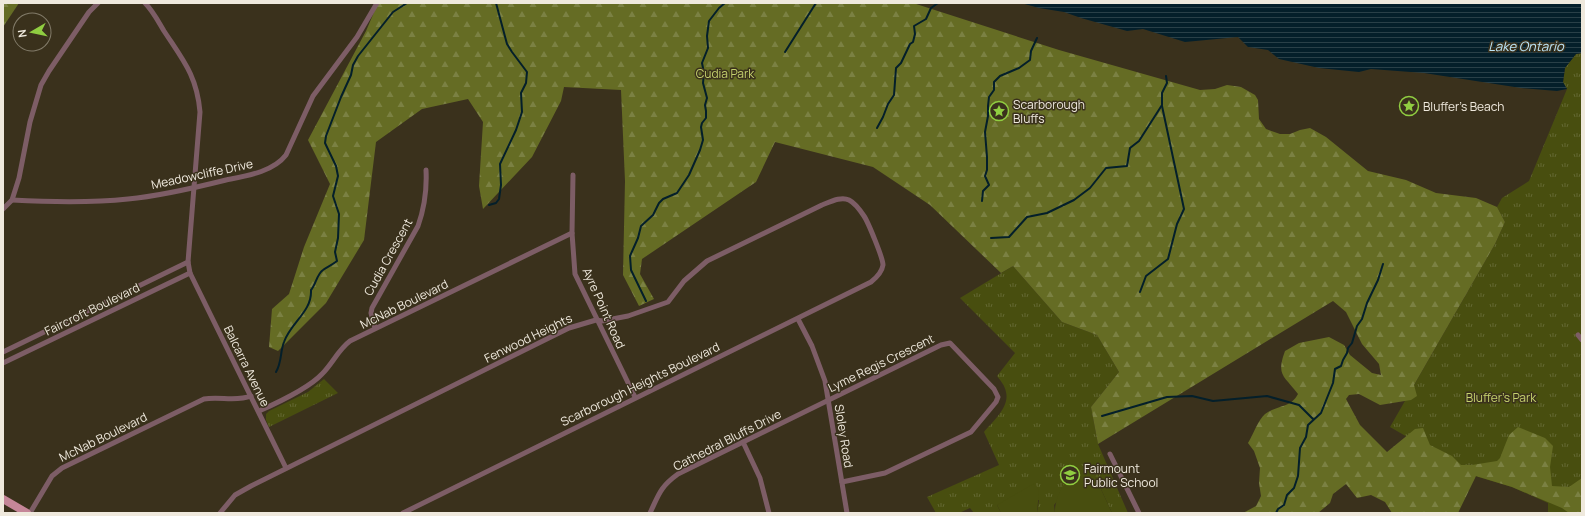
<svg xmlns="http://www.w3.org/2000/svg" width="1585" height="516" font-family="Manrope,sans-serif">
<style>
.grass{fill:url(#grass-tufts)}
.forest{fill:url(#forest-firs)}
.pitch{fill:#484e0f}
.water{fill:url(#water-rules)}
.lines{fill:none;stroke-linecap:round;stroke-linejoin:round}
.stream{stroke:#041f2a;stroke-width:2}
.minor{stroke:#7d5d66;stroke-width:5}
.primary{stroke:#c58698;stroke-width:8}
.labels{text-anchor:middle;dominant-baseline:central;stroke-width:3;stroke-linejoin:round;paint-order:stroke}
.park-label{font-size:12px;fill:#c5d16d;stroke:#3a311c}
.poi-label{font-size:12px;fill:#efe9dd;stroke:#3a311c;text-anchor:start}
.street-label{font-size:12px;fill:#efe9dd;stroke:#3a311c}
.water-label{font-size:13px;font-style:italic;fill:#bce5f8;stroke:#3a311c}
</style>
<defs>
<pattern id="grass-tufts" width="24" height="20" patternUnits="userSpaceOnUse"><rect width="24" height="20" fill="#484e0f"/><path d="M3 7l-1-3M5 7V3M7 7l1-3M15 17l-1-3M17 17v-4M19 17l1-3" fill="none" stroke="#636832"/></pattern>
<pattern id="forest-firs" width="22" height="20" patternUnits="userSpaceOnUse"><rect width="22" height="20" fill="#656c24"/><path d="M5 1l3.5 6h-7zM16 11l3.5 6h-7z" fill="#7b8143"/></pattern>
<pattern id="water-rules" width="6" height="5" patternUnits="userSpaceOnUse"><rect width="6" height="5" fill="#041f2a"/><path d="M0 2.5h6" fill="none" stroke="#294048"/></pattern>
</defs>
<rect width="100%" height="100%" fill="#3a311c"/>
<!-- grass -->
<g class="grass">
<polygon points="1582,53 1582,513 1548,513 1548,503 1512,487 1475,476 1390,427 1495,244 1505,222 1497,207 1502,198 1529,181 1567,89 1563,83 1565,68 1576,54"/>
<path d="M1013,266L1062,322L1097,335L1119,372L1091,407L1098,444L1128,513H1112L1089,463L1054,505L1055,513H1037L1039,500L997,505L1001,513H974L970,508L959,513H936L927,497L999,465L984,432C992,422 1010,407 1006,392C1005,386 1001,381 997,376L1015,353L960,298Z"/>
<polygon points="324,379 338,393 269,427 266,420 266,414 269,411 308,392"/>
</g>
<!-- forest -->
<g class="forest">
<polygon points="3,3 19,3 3,27"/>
<path d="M378,3H913L1059,50L1200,90L1215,89L1227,85L1241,87L1255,95L1258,100L1259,119L1266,129L1280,134H1290L1300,130L1310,128L1326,137L1368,171L1406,180L1436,193L1476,198L1497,207L1505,222L1495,244L1414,385L1417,396L1411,400L1380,405L1359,394L1349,395L1346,399L1360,425L1387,452L1415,429L1423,428L1430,445L1452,456L1461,465H1472L1497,461L1500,458L1509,435L1518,427L1545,438L1553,446L1550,467L1552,486L1569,487L1582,478V513H1569L1562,508L1512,487L1476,476L1458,513H1392L1385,502L1371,495L1357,498L1346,484L1333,494L1330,503L1318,513H1243L1256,506L1261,496L1259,483L1260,468L1254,451L1248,443C1253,435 1258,420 1265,414C1277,405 1291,408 1298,394C1284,375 1276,376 1285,351L1299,343L1329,337L1344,345L1350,355L1372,373L1381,375L1379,364L1362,344L1346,312L1333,301L1098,444L1091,407L1119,372L1097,335L1062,322L1013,266L1001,273L930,205L873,167L775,142L756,182L642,259L640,274L654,299L639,306L623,275L625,181L621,90L564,87L561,101L532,157L483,209L479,186L483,122L468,99L422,109L376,142L364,240L326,303L278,351L269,347L272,309L289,294L304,247L330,184L308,140L366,31Z"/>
</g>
<!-- pitch -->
<g class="pitch">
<path d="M1089,463L1112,513H1055C1054,500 1065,479 1075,470C1078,467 1085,465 1089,463Z"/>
<polygon points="1035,483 1039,491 1037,513 1001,513 997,505"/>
</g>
<!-- water -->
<polygon class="water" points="1021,3 1582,3 1582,53 1576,54 1565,68 1563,82 1567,89 1557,91 1521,88 1424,73 1371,69 1359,72 1319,68 1279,59 1268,50 1248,47 1238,37 1185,42 1143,29 1127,31 1081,18 1064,12 1039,8"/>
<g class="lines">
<!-- stream -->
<g class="stream">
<polyline points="785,52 816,3"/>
<polyline points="877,128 883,117 888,104 894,95 896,68 901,63 910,44 913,42 915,34 914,26 926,19 931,8 938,3"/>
<polyline points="982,201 983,191 989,185 985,176 987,170 987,157 985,132 988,116 988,106 989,97 994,90 994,82 1000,76 1019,68 1030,60 1031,51 1037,38"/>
<polyline points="489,205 496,203 499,199 501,185 500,164 516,130 522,112 521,93 526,83 527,72 512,52 507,44 496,3"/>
<polyline points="991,238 1009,237 1027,217 1047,213 1074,200 1090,188 1106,168 1127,166 1130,148 1139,141 1162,105 1162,93 1167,83 1166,76"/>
<polyline points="1140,292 1146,276 1168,259 1177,224 1184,209 1162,106"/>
<polyline points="646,301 631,270 630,256 638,238 641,226 653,215 659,203 663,199 677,193 689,175 700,150 703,140 701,127 702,123 706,118 706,111 705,105 707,98 703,83 704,73 702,63 708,48 707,36 709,21 719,8 725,3"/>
<path d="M276,372C282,362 280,352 284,342C291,322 312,312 311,290C316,284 317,274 323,270C327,267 332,265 337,261L335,252L338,238L339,214L333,196L338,176L336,166L325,143L326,136L341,97L351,75L353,65L358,56L393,12L407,3"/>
<polyline points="1102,416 1167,397 1192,396 1213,401 1267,396 1299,405 1313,419"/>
<polyline points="1276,513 1278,509 1284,505 1287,495 1294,488 1298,476 1300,448 1306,437 1308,425 1321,413 1333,383 1335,369 1341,366 1343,360 1347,353 1348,348 1352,343 1357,326 1362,319 1367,303 1378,280 1383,264"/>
</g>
<!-- minor -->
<g class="minor">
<path d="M145,3C153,11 158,21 164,31C183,60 197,76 200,112L188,262L190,273L286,468"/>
<polyline points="573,175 572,233 575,274 635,397"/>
<path d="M12,200C50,202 90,203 128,199C161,196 194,188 226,180C246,176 273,172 286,155L313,96L357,37L377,3"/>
<polyline points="3,209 12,200 19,178 30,122 41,85 49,71 89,12 98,3"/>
<polyline points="798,319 812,346 825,381 847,513"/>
<path d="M375,328L371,313L372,308L418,226C424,209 427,189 426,170"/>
<polyline points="1578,335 1582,340"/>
<polyline points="3,352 188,262"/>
<polyline points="3,363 190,273"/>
<path d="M259,411C277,403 309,388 322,374C333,363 338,350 350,341L572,233"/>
<polyline points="743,442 760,478 769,513"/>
<polyline points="1110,454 1139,513"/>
<path d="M30,513L52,476L62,468L204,399C219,396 236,402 251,396"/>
<path d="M220,513L235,495L251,486L569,328L596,320L602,321L628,316L668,302L684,281L707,261L822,205C830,202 841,196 849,200C855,203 860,210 864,216C868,222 883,258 883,265C882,272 876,278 871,282L403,513"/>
<path d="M650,513C659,494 660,487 678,474L941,345L950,343L994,389L998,397L996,402L971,432L885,473L842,482"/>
</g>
<!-- primary -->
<polyline class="primary" points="3,499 27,513"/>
</g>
<!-- icons -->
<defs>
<g id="sight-ring" transform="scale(1)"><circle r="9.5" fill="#3a311c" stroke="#90cd41" stroke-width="1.5"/><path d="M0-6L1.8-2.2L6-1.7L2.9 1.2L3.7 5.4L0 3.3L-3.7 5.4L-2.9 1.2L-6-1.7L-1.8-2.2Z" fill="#90cd41"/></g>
<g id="school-ring" transform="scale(1)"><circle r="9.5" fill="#3a311c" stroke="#90cd41" stroke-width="1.5"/><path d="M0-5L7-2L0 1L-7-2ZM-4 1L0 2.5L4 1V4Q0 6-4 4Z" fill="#90cd41"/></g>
</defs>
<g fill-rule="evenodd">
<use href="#sight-ring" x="1409" y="106"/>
<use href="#sight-ring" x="999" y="111"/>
<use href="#school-ring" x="1070" y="475"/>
</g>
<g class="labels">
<!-- park labels -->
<g class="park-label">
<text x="725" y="73">Cudia Park</text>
<text x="1501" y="397">Bluffer's Park</text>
</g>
<!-- poi labels -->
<g class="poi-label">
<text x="1013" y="104">Scarborough<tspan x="1013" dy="14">Bluffs</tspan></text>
<text x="1423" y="106">Bluffer's Beach</text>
<text x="1084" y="468">Fairmount<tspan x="1084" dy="14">Public School</tspan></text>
</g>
<!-- street labels -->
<g class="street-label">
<text transform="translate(202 174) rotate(-12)">Meadowcliffe Drive</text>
<text transform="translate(388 257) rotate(-61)">Cudia Crescent</text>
<text transform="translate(404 304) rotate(-26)">McNab Boulevard</text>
<text transform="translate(604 308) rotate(66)">Ayre Point Road</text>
<text transform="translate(92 309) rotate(-26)">Faircroft Boulevard</text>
<text transform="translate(528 338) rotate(-26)">Fenwood Heights</text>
<text transform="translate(881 363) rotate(-26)">Lyme Regis Crescent</text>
<text transform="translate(247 366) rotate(64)">Balcarra Avenue</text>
<text transform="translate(640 384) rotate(-26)">Scarborough Heights Boulevard</text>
<text transform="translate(844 436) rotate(81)">Sloley Road</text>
<text transform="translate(103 437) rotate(-26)">McNab Boulevard</text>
<text transform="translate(727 440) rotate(-27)">Cathedral Bluffs Drive</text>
</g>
<!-- water labels -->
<g class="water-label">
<text x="1526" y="46">Lake Ontario</text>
</g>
</g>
<!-- border -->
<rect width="1585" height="516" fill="none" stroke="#efe9dd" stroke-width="8"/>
<!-- north arrow -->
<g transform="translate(32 32) rotate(261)"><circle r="19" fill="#3a311c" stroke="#827b69"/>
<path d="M0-3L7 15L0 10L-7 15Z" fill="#90cd41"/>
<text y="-6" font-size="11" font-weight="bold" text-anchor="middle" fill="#efe9dd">N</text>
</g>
</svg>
